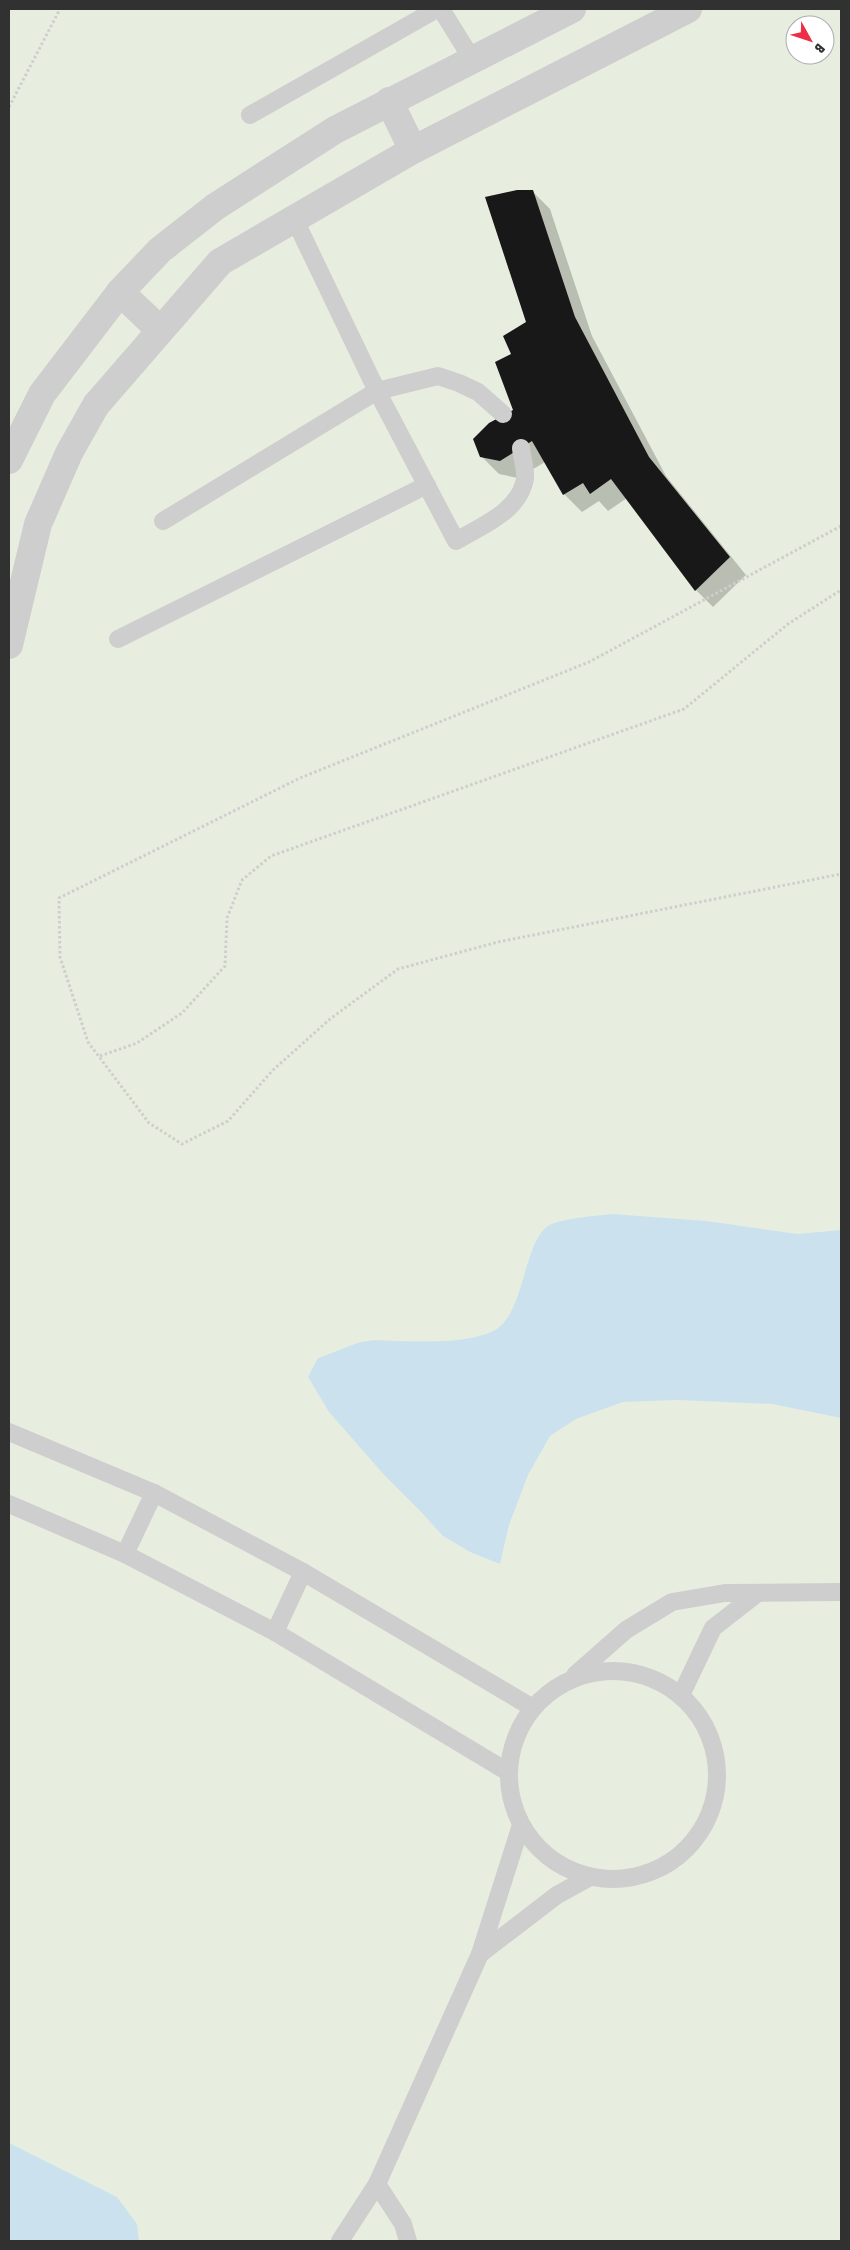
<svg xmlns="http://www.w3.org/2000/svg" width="850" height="2250" font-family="'Asap Condensed',sans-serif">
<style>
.green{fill:#e8eedf;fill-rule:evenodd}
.water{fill:#cbe2ee}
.shadow{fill:#0003}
.building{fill:#181818}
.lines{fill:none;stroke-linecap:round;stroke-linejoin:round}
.path{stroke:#cecece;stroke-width:3;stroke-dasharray:2.5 2.5;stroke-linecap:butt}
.lane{stroke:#cecece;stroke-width:18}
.street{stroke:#cecece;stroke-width:28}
</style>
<rect width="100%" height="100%" fill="#fff"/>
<!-- green -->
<path class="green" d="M9,9H841V2241H9ZM795,25H825V55H795Z"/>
<!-- water -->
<g class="water">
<path d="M612,1214L707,1221L797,1234L841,1230V1418L772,1404L678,1400L623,1402L576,1419L550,1436L528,1475L509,1525L500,1564L470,1552L443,1536L423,1514L385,1476L329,1412L308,1377L318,1358C334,1353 352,1343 368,1341C377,1339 386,1341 395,1341C424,1341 466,1344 493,1331C525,1316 523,1242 548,1226C562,1218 595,1216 612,1214Z"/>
<polygon points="9,2143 117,2197 137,2224 139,2241 9,2241"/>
</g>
<!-- shadow -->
<polygon class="shadow" points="532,191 550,209 592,336 666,476 746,575 713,607 696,590 627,498 608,511 599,501 582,512 564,494 545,462 518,478 499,474 481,456 514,410 513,354 528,323"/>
<!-- building -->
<polygon class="building" points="517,190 533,190 575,317 649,457 730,557 695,591 611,479 590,494 583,483 563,495 532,441 500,461 480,457 473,439 489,423 513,410 495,362 511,354 503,336 526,322 485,197"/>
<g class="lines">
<!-- path -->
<g class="path">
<polyline points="9,107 60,9"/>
<polyline points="841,526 589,662 300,778 59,898 60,957 88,1042 149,1123 182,1144 228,1121 273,1070 330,1019 398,969 498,942 841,874"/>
<polyline points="100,1056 137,1043 182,1013 225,966 227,918 242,880 271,856 684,709 788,624 841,590"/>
</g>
<!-- lane -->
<g class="lane">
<polyline points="441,9 472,59"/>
<polyline points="250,115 437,9"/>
<path d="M294,218L377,391L456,541C481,526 519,512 525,479C526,470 522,458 521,448"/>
<polyline points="163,521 377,391 438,376 459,383 478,392 503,414"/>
<polyline points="118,639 427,485"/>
<polyline points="9,1432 154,1493 303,1572 533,1708"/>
<polyline points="9,1504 125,1554 275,1632 508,1772"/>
<polyline points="125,1554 154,1493"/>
<polyline points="275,1632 303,1572"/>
<circle cx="613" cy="1775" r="104"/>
<polyline points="575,1675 626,1630 672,1602 725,1593 841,1592"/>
<polyline points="681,1695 713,1628 758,1593"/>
<polyline points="480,1954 557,1895 590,1877"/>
<polyline points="377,2184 403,2224 408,2241"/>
<polyline points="340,2241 377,2184 480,1954 521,1825"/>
</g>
<!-- street -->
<g class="street">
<polyline points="389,101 413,150"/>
<polyline points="120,292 160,330"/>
<polyline points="9,460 42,394 120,292 160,250 215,207 335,130 572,9"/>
<polyline points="9,645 38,524 69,453 96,405 220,262 413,150 688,9"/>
</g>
</g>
<!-- border -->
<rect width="850" height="2250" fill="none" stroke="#313131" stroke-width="20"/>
<!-- north arrow -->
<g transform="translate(810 40) rotate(130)"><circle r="24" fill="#ffffff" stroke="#adadad"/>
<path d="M0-4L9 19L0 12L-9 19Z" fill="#ec2f47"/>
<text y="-8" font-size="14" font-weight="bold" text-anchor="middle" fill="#313131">B</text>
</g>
</svg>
